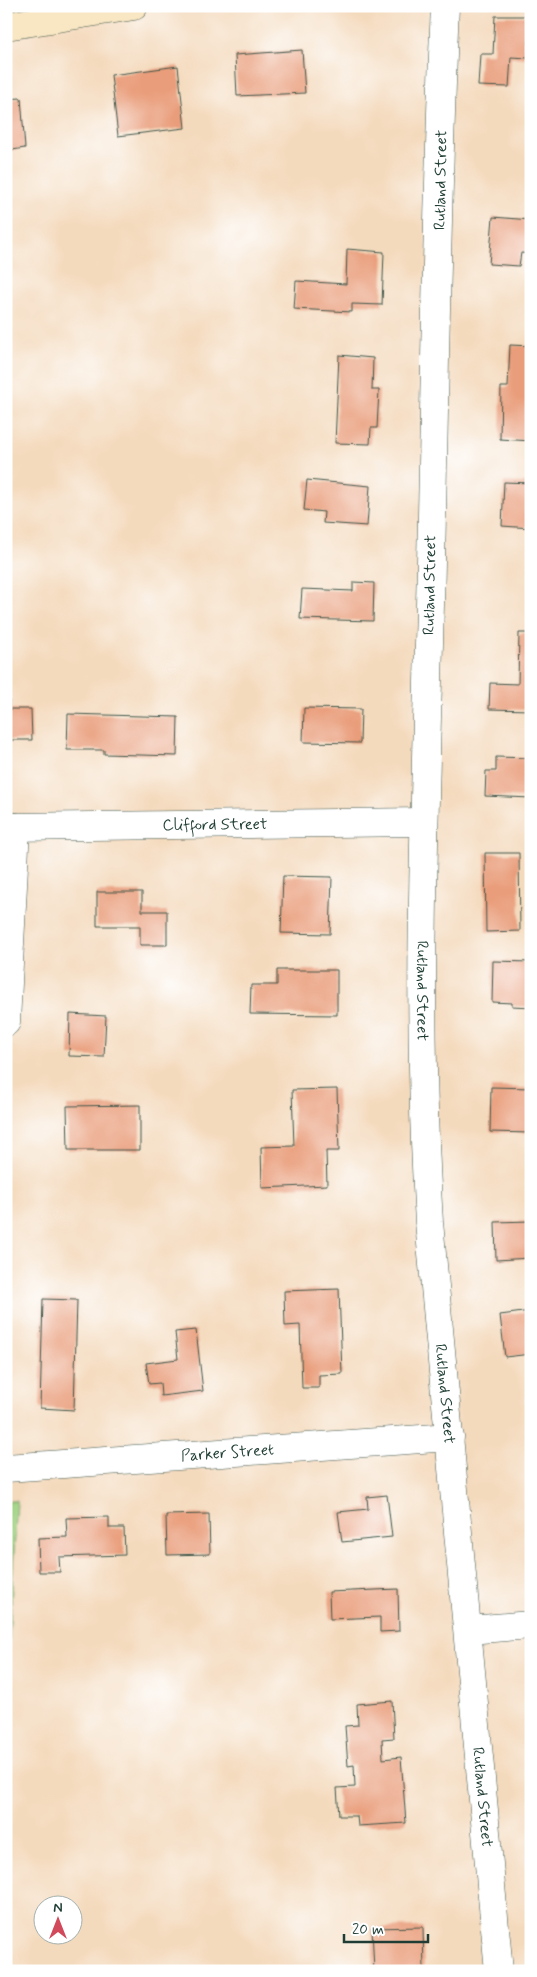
<svg xmlns="http://www.w3.org/2000/svg" width="537" height="1977" font-family="Mynerve,sans-serif">
<style>
.green{fill:#9fd181;stroke:#5f875a}
.building{fill:#e99d7a}
.lines{fill:none;stroke-linecap:round;stroke-linejoin:round}
.street-casing{stroke:#3f5549;stroke-width:29}
.secondary-casing{stroke:#3f5549;stroke-width:29}
.street{stroke:#fff;stroke-width:28}
.secondary{stroke:#f9e7c3;stroke-width:28}
.labels{text-anchor:middle;dominant-baseline:central;stroke-width:5;stroke-linejoin:round;paint-order:stroke}
.street-label{font-size:16px;fill:#1f3d34;stroke:#fff}
</style>
<rect width="100%" height="100%" fill="#fff"/>
<filter id="ink" filterUnits="userSpaceOnUse"><feTurbulence type="fractalNoise" baseFrequency=".02" numOctaves="2"/><feDisplacementMap in="SourceGraphic" scale="10" xChannelSelector="R" yChannelSelector="G"/><feConvolveMatrix kernelMatrix="1 2 1 2 8 2 1 2 1" color-interpolation-filters="sRGB"/></filter>
<filter id="wash" filterUnits="userSpaceOnUse"><feTurbulence type="fractalNoise" baseFrequency=".0096" numOctaves="4" result="noise"/><feDisplacementMap in="SourceGraphic" scale="20" xChannelSelector="R" yChannelSelector="G"/><feGaussianBlur stdDeviation="1.12" result="paint"/><feColorMatrix in="noise" values="0 0 0 0 0 0 0 0 0 0 0 0 0 0 0 0 0 1.4 0 .05"/><feComposite in="paint" operator="in"/></filter>
<g filter="url(#wash)">
<rect width="100%" height="100%" fill="#f4dabd"/>
<!-- green -->
<polygon class="green" points="6,1501 17,1501 6,1690"/>
<g id="blocks">
<!-- building -->
<g class="building">
<polygon points="495,16 531,16 528,58 511,57 509,87 478,86 480,54 493,54"/>
<polygon points="302,50 305,93 237,96 235,55"/>
<polygon points="178,66 185,128 118,136 111,75"/>
<polygon points="21,98 25,148 6,151 6,99"/>
<polygon points="493,217 531,220 531,254 521,253 519,266 489,264"/>
<polygon points="347,249 384,252 382,305 352,304 352,312 294,309 296,281 346,284"/>
<polygon points="510,345 531,346 531,441 500,439 501,387 508,387"/>
<polygon points="339,355 373,358 372,390 379,390 377,428 371,428 370,444 335,443"/>
<polygon points="307,480 370,486 367,526 323,523 324,512 304,510"/>
<polygon points="504,482 531,483 531,528 502,526"/>
<polygon points="353,582 374,583 373,621 300,619 302,589 353,591"/>
<polygon points="519,633 531,633 531,710 489,709 490,683 518,684"/>
<polygon points="6,699 9,699 9,709 31,709 32,740 6,740"/>
<polygon points="304,708 361,709 360,743 303,742"/>
<polygon points="68,714 178,717 177,756 104,754 104,750 67,750"/>
<polygon points="496,757 531,758 531,798 485,796 486,771 496,771"/>
<polygon points="485,853 519,853 520,931 486,932"/>
<polygon points="283,876 332,877 330,934 281,933"/>
<polygon points="97,892 142,892 142,911 167,911 167,945 140,945 140,926 97,926"/>
<polygon points="493,961 531,962 531,1007 512,1006 512,1003 492,1002"/>
<polygon points="277,970 337,970 337,1015 250,1014 251,985 277,985"/>
<polygon points="70,1014 106,1016 104,1057 69,1056"/>
<polygon points="491,1087 531,1088 531,1133 490,1132"/>
<polygon points="337,1089 339,1151 326,1151 327,1185 262,1188 261,1147 294,1146 292,1090"/>
<polygon points="140,1105 140,1150 68,1150 67,1106"/>
<polygon points="531,1221 531,1258 496,1260 495,1222"/>
<polygon points="339,1289 342,1374 319,1375 319,1388 302,1388 300,1325 285,1326 284,1291"/>
<polygon points="43,1299 77,1300 74,1410 40,1408"/>
<polygon points="531,1311 531,1354 505,1357 500,1315"/>
<polygon points="196,1330 203,1391 161,1396 160,1383 149,1384 146,1363 178,1359 175,1332"/>
<polygon points="387,1495 392,1537 342,1542 338,1512 368,1509 367,1497"/>
<polygon points="209,1514 210,1554 167,1555 166,1515"/>
<polygon points="109,1517 109,1528 124,1528 125,1555 59,1557 60,1572 39,1572 38,1538 67,1537 66,1518"/>
<polygon points="398,1589 399,1631 380,1632 380,1617 330,1619 329,1592"/>
<polygon points="392,1701 394,1738 382,1739 383,1759 401,1757 406,1823 358,1826 357,1816 339,1816 337,1788 355,1787 354,1765 348,1766 345,1726 358,1725 357,1704"/>
<polygon points="423,1927 424,1971 374,1971 372,1928"/>
</g>
</g>
</g>
<g filter="url(#ink)">
<use href="#blocks" fill-opacity="0" stroke="#3f5549" stroke-width="1"/>
<g class="lines">
<!-- street casing -->
<g class="street-casing">
<g id="street">
<path id="s1" d="M445,6C436,206 435,406 430,605C425,811 416,1016 429,1222L499,1971"/>
<path id="s2" d="M6,827L424,822"/>
<polyline points="6,1022 16,827"/>
<path id="s3" d="M6,1468L450,1437"/>
<polyline points="468,1630 531,1625"/>
</g>
</g>
<!-- secondary casing -->
<g class="secondary-casing">
<polyline id="secondary" points="6,26 134,6"/>
</g>
<!-- street -->
<use href="#street" class="street"/>
<!-- secondary -->
<use href="#secondary" class="secondary"/>
</g>
</g>
<g class="labels">
<!-- street labels -->
<g class="street-label">
<text transform="translate(441 180) rotate(-89)">Rutland Street</text>
<text transform="translate(430 585) rotate(-89)">Rutland Street</text>
<text stroke="none"><textPath href="#s2" startOffset="209">Clifford Street</textPath></text>
<text stroke="none"><textPath href="#s1" startOffset="985">Rutland Street</textPath></text>
<text stroke="none"><textPath href="#s1" startOffset="1389">Rutland Street</textPath></text>
<text stroke="none"><textPath href="#s3" startOffset="222">Parker Street</textPath></text>
<text stroke="none"><textPath href="#s1" startOffset="1794">Rutland Street</textPath></text>
</g>
</g>
<!-- margin -->
<rect width="537" height="1977" fill="none" stroke="#fff" stroke-width="25"/>
<!-- north arrow -->
<g transform="translate(58 1920)"><circle r="24" fill="#ffffff" stroke="#a5b1ae"/>
<path d="M0-4L9 19L0 12L-9 19Z" fill="#d1495b"/>
<text y="-8" font-size="14" font-weight="bold" text-anchor="middle" fill="#1f3d34">N</text>
</g>
<!-- scale -->
<path d="M344 1934v8h84v-8" fill="none" stroke="#1f3d34" stroke-width="2.5"/>
<text x="352" y="1934" font-size="15" fill="#1f3d34" stroke="#ffffff" stroke-width="4" paint-order="stroke">20 m</text>
</svg>
